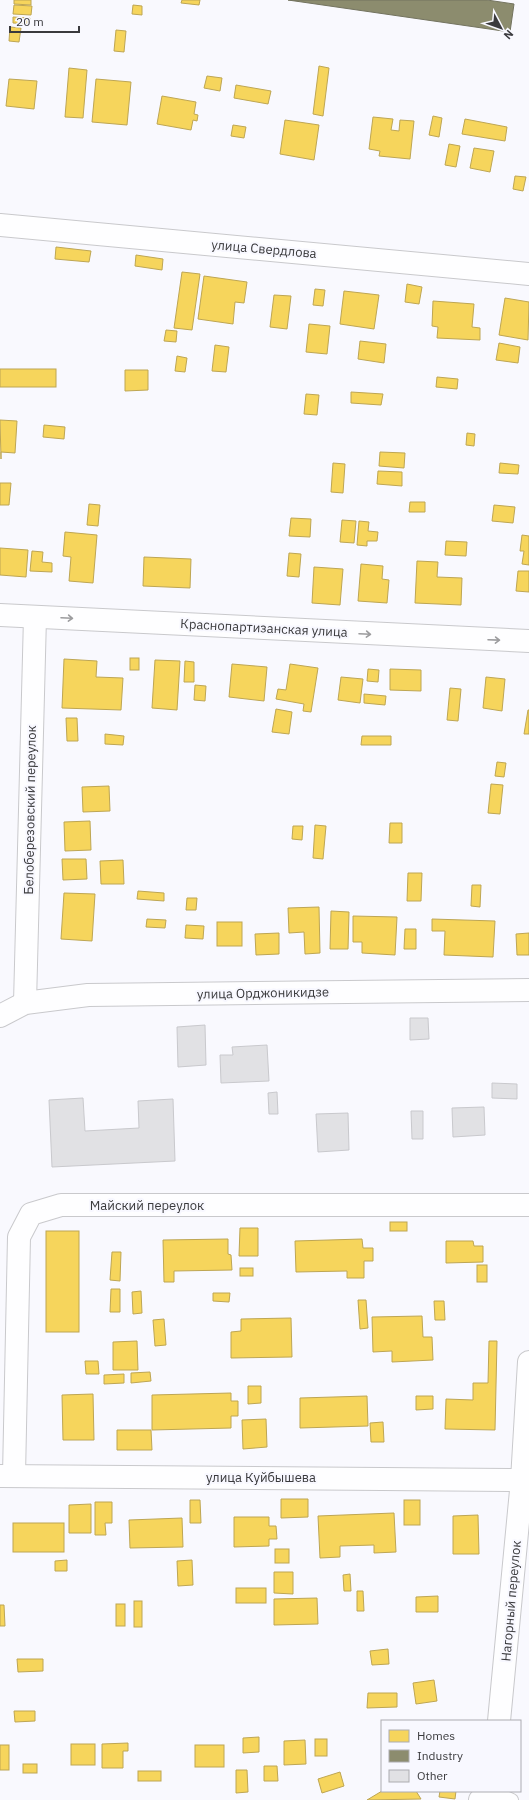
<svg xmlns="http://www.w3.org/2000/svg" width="529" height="1800" font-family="'IBM Plex Sans',sans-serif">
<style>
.homes{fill:#f6d55c;stroke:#bea653}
.industry{fill:#8c8c6e;stroke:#73735f}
.building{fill:#e1e1e4;stroke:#c9c9cd}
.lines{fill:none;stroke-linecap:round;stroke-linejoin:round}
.lane-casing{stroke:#c9c9cc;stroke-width:14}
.street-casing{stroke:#c9c9cc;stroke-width:24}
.secondary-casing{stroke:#c9c9cc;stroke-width:24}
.lane{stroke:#fefeff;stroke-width:12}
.street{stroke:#fefeff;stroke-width:22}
.secondary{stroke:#fefeff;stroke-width:22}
.oneway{stroke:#9c9c9e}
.labels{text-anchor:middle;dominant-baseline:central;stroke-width:4;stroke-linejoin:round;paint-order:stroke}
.street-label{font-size:13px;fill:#3a3a3d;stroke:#f8f8ff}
</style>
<rect width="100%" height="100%" fill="#f9f9fe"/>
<!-- homes -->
<g class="homes">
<polygon points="14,0 31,0 31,5 14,4"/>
<polygon points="182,0 200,0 199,5 181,3"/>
<polygon points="14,5 32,6 31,15 13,14"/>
<polygon points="133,5 142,6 142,15 132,14"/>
<polygon points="13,17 30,18 29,24 13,23"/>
<polygon points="10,27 21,28 19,42 9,41"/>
<polygon points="116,30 126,31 124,52 114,51"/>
<polygon points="319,66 329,68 323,116 313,114"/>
<polygon points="69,68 87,70 83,118 65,117"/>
<polygon points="207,76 222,78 220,91 204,88"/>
<polygon points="9,79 37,81 34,109 6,106"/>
<polygon points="96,79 131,82 127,125 92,122"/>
<polygon points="236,85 271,91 268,104 234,98"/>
<polygon points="162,96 196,102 194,114 198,115 197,121 193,120 191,130 157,124"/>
<polygon points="433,116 442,118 439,137 429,135"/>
<polygon points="373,117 393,119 391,130 399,131 400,120 414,121 410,159 379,156 380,151 369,149"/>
<polygon points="465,119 507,127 505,141 462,134"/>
<polygon points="285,120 319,125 314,160 280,154"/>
<polygon points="233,125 246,127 244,138 231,136"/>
<polygon points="449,144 460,146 456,167 445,165"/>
<polygon points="474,148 494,151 490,172 470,168"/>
<polygon points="515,176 526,177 523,191 513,189"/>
<polygon points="56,247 91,251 89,262 55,259"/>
<polygon points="136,255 163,259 162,270 135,266"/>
<polygon points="182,272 200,274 192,330 174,328"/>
<polygon points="204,276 247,282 244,303 235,302 233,324 198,319"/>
<polygon points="407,284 422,287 419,304 405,302"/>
<polygon points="315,289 325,290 323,306 313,305"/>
<polygon points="344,291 379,295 374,329 340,324"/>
<polygon points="274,295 291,296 287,329 270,327"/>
<polygon points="505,298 529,302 528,340 499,335"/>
<polygon points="433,301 474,304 472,327 480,328 480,340 437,338 438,327 432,326"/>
<polygon points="309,324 330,326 327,354 306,352"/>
<polygon points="166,330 177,331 176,342 164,341"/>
<polygon points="360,341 386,344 384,363 358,359"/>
<polygon points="499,343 520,347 518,363 496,360"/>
<polygon points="215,345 229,347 226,372 212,371"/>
<polygon points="177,356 187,358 185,372 175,371"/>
<rect x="0" y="369" width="56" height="18"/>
<polygon points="125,370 148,370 148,390 125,391"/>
<polygon points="437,377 458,379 457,389 436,387"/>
<polygon points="351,392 383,394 381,405 351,403"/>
<polygon points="306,394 319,395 317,415 304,414"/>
<polygon points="0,420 17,421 15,453 1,452 1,459"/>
<polygon points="44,425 65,427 64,439 43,437"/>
<polygon points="467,433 475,434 474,446 466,445"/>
<polygon points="380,452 405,453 404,468 379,466"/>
<polygon points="333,463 345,464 343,493 331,492"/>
<polygon points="500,463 519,465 518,474 499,473"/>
<polygon points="378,471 402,472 402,486 377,484"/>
<polygon points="0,483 11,483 9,505 0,505"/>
<polygon points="410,502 425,502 425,512 409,512"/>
<polygon points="89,504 100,505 98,526 87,525"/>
<polygon points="494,505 515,507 513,523 492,521"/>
<polygon points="291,518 311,519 310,537 289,536"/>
<polygon points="342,520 356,521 354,543 340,542"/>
<polygon points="359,521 369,522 368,531 378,532 377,541 367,541 367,546 357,545"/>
<polygon points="65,532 97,535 93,583 69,581 71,557 63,556"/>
<polygon points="522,535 529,536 529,565 522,564 524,551 520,551"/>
<polygon points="446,541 467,542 466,556 445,555"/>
<polygon points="0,548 28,550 26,577 0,575"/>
<polygon points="32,551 43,552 42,562 52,563 52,572 30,571"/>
<polygon points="289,553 301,554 299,577 287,576"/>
<polygon points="144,557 191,559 190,588 143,586"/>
<polygon points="417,561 438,562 437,577 462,578 461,605 415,603"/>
<polygon points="361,564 383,566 382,579 389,580 387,603 358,601"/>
<polygon points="314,567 343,569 340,605 312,603"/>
<polygon points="518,571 529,571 529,592 516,591"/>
<rect x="130" y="658" width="9" height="12"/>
<polygon points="64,659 97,661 96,677 123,678 121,710 62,708"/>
<polygon points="155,660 180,661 177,710 152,708"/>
<polygon points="185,661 194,662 194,682 184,682"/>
<polygon points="232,664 267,667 264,701 229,697"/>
<polygon points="290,664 318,668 311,712 303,711 304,704 276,699 278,689 286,690"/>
<polygon points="368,669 379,670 378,682 367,681"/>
<polygon points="390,669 421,670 421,691 390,690"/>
<polygon points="341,677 363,679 360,703 338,700"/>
<polygon points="486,677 505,679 502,711 483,708"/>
<polygon points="195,685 206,686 205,701 194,700"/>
<polygon points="450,688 461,689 458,721 447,720"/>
<polygon points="364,694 386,696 385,705 364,703"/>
<polygon points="276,709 292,712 289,734 272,732"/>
<polygon points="528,710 529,710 529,734 524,734"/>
<polygon points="66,718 77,718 78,741 67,741"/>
<polygon points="105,734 124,736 123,745 105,744"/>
<polygon points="362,736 391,736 391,745 361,745"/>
<polygon points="497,762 506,763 504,777 495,776"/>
<polygon points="491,784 503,785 500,814 488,813"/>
<polygon points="109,786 110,811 83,812 82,787"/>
<polygon points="90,821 91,850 65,851 64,822"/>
<polygon points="390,823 402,823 402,843 389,843"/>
<polygon points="315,825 326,826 323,859 313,858"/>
<polygon points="293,826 303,826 302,840 292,839"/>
<polygon points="62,859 86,859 87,879 63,880"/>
<polygon points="123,860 124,884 101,884 100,861"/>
<polygon points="408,873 422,873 421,901 407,901"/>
<polygon points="472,885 481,885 480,907 471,906"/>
<polygon points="138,891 164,893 164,901 137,899"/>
<polygon points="64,893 95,894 92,941 61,939"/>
<polygon points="187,898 197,898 196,910 186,910"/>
<polygon points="319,907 320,953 305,954 304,932 289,933 288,908"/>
<polygon points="331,911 349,912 348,949 330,949"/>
<polygon points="353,916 397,917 395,955 362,953 362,942 353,942"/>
<polygon points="147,919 166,920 165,928 146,927"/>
<polygon points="432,919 495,921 493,957 444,955 445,931 432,931"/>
<rect x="217" y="922" width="25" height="24"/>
<polygon points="186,925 204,926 203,939 185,938"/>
<polygon points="405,929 416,929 416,949 404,949"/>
<polygon points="279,933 279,954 256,955 255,934"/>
<polygon points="529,933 529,955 517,955 516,934"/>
<rect x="390" y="1222" width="17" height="9"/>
<polygon points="240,1228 258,1228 258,1256 239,1256"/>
<rect x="46" y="1231" width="33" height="101"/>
<polygon points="228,1239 228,1254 231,1255 232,1270 174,1271 174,1282 164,1282 163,1240"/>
<polygon points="362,1239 363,1248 373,1248 373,1261 364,1261 364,1278 347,1278 347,1271 296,1272 295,1241"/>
<polygon points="446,1241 473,1241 474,1246 483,1246 483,1262 446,1263"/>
<polygon points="112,1252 121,1252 120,1281 110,1280"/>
<rect x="477" y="1265" width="10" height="17"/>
<rect x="240" y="1268" width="13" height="8"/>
<polygon points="111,1289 120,1289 120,1312 110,1312"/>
<polygon points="141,1291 142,1313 133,1314 132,1292"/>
<polygon points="213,1293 230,1293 229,1302 213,1301"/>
<polygon points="358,1300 366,1300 368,1328 360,1329"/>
<polygon points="434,1301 444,1301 445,1320 435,1320"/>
<polygon points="422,1316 423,1337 432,1337 433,1360 392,1362 392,1351 373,1352 372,1317"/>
<polygon points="291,1318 292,1357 231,1358 231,1332 241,1331 241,1319"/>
<polygon points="164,1319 166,1345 155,1346 153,1320"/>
<polygon points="137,1341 138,1370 113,1370 113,1342"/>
<polygon points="489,1341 497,1341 495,1430 445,1429 446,1399 473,1400 473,1383 488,1383"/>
<polygon points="85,1361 98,1361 99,1374 86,1374"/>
<polygon points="150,1372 151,1381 131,1383 131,1373"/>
<polygon points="124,1374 124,1383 104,1384 104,1375"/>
<polygon points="248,1386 261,1386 261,1403 248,1404"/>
<polygon points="231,1393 231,1401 238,1401 238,1416 231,1416 231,1428 152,1430 152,1395"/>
<polygon points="93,1394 94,1440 63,1440 62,1395"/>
<polygon points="367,1396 368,1426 300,1428 300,1398"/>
<polygon points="416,1396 433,1396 433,1409 416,1410"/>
<polygon points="266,1419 267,1447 243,1449 242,1420"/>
<polygon points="383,1422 384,1442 371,1442 370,1423"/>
<polygon points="117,1430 151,1430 152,1450 117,1450"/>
<polygon points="281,1499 308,1499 308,1517 281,1518"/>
<polygon points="190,1500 200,1500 201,1523 190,1523"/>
<rect x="404" y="1500" width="16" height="25"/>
<polygon points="95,1502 112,1502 112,1523 105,1523 106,1535 95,1535"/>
<polygon points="91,1504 91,1533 69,1533 69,1505"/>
<polygon points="394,1513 396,1552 374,1553 374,1545 340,1546 340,1557 320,1558 318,1516"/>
<polygon points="478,1515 479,1554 453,1554 453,1516"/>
<polygon points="234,1517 269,1517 269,1526 276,1526 277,1539 269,1539 269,1546 234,1547"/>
<polygon points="182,1518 183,1547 130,1548 129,1520"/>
<rect x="13" y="1523" width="51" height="29"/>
<rect x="275" y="1549" width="14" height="14"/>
<polygon points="67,1560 67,1571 55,1571 55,1561"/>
<polygon points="192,1560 193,1585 178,1586 177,1561"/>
<polygon points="274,1572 293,1572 293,1594 274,1593"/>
<polygon points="350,1574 351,1591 344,1591 343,1575"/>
<rect x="236" y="1588" width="30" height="15"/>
<polygon points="357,1591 363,1591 364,1611 357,1611"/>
<polygon points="438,1596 438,1612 416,1612 416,1597"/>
<polygon points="317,1598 318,1624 274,1625 274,1599"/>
<rect x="134" y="1601" width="8" height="26"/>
<rect x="116" y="1604" width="9" height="22"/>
<polygon points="0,1605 4,1605 5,1626 0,1626"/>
<polygon points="388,1649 389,1664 372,1665 370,1651"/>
<polygon points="17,1659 43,1659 43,1671 18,1672"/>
<polygon points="434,1680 437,1701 416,1704 413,1683"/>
<polygon points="368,1693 397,1693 397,1707 367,1708"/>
<polygon points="14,1711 35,1711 35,1721 15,1722"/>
<polygon points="259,1737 259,1752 243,1753 243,1738"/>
<rect x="315" y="1739" width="12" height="17"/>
<polygon points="305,1740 306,1764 284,1765 284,1741"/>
<polygon points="128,1743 128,1751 123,1751 123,1768 102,1768 102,1744"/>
<rect x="71" y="1744" width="24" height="21"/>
<rect x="0" y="1745" width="9" height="25"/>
<rect x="195" y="1745" width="29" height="22"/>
<rect x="23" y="1764" width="14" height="9"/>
<polygon points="264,1766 277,1766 278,1781 264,1781"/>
<polygon points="236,1770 247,1770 248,1792 236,1793"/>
<rect x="138" y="1771" width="23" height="10"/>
<polygon points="340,1772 344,1786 322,1793 318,1779"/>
<polygon points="382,1791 416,1791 421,1799 367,1800"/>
<polygon points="440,1791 456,1791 455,1799 439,1797"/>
</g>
<!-- industry -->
<polygon class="industry" points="288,0 487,0 514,4 510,32"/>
<!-- building -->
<g class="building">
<polygon points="410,1018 428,1018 429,1039 410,1040"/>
<polygon points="205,1025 206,1065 178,1067 177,1027"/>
<polygon points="267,1045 269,1081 221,1083 220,1055 233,1055 232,1047"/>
<polygon points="492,1083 517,1084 517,1099 492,1098"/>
<polygon points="277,1092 278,1114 269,1114 268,1093"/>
<polygon points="83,1098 85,1131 139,1128 138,1101 173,1099 175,1161 52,1167 49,1100"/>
<polygon points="484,1107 485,1135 453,1137 452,1108"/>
<polygon points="411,1111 423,1111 423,1139 412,1139"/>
<polygon points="348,1113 349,1150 318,1152 316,1114"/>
</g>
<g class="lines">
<!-- lane casing -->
<g class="lane-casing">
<polyline id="lane" points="493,1791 512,1800"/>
</g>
<!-- street casing -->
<g class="street-casing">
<g id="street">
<polyline points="0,225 529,274"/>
<polyline points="25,1003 35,617"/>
<polyline points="0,1016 25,1003 88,995 529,990"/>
<polyline points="14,1475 19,1237 31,1214 61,1205 529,1205"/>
<polyline points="0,1476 522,1480"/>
<polyline points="499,1721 522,1480 529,1362"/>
<polyline points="480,1800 492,1791"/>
</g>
</g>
<!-- secondary casing -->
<g class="secondary-casing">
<polyline id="secondary" points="0,615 529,641"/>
</g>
<!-- lane -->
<use href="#lane" class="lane"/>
<!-- street -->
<use href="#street" class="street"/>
<!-- secondary -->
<use href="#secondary" class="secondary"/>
</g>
<!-- one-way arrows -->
<defs><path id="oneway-shaft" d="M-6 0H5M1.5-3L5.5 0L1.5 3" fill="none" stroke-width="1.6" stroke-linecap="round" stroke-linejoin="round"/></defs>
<g class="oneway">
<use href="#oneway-shaft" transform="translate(67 618) rotate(3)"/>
<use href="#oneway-shaft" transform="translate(365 634) rotate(3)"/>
<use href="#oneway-shaft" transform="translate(494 640) rotate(2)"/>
</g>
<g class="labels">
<!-- street labels -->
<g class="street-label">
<text transform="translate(264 249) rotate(5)">улица Свердлова</text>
<text transform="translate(264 628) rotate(3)">Краснопартизанская улица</text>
<text transform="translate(30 810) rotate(-89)">Белоберезовский переулок</text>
<text transform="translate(263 993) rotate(-1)">улица Орджоникидзе</text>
<text x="147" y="1205">Майский переулок</text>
<text x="261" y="1477">улица Куйбышева</text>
<text transform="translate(511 1601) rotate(-85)">Нагорный переулок</text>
</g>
</g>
<!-- legend -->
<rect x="381" y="1720" width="140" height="72" fill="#f8f8ff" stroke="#acacb1"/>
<rect x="389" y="1730" width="20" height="12" fill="#f6d55c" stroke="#acacb1"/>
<text x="417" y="1740" font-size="12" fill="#3a3a3d">Homes</text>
<rect x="389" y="1750" width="20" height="12" fill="#8c8c6e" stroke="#acacb1"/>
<text x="417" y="1760" font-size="12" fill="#3a3a3d">Industry</text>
<rect x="389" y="1770" width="20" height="12" fill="#e1e1e4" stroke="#acacb1"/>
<text x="417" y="1780" font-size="12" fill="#3a3a3d">Other</text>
<!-- north arrow -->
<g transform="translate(501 28) rotate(131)" stroke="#f8f8ff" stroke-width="3" paint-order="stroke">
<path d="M0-3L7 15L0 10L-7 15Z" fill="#3a3a3d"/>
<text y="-6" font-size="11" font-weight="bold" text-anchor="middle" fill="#3a3a3d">N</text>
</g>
<!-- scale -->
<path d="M10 26v6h69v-6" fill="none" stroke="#3a3a3d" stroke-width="2"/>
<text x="16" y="26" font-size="12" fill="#3a3a3d" stroke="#f8f8ff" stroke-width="3" paint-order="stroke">20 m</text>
</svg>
